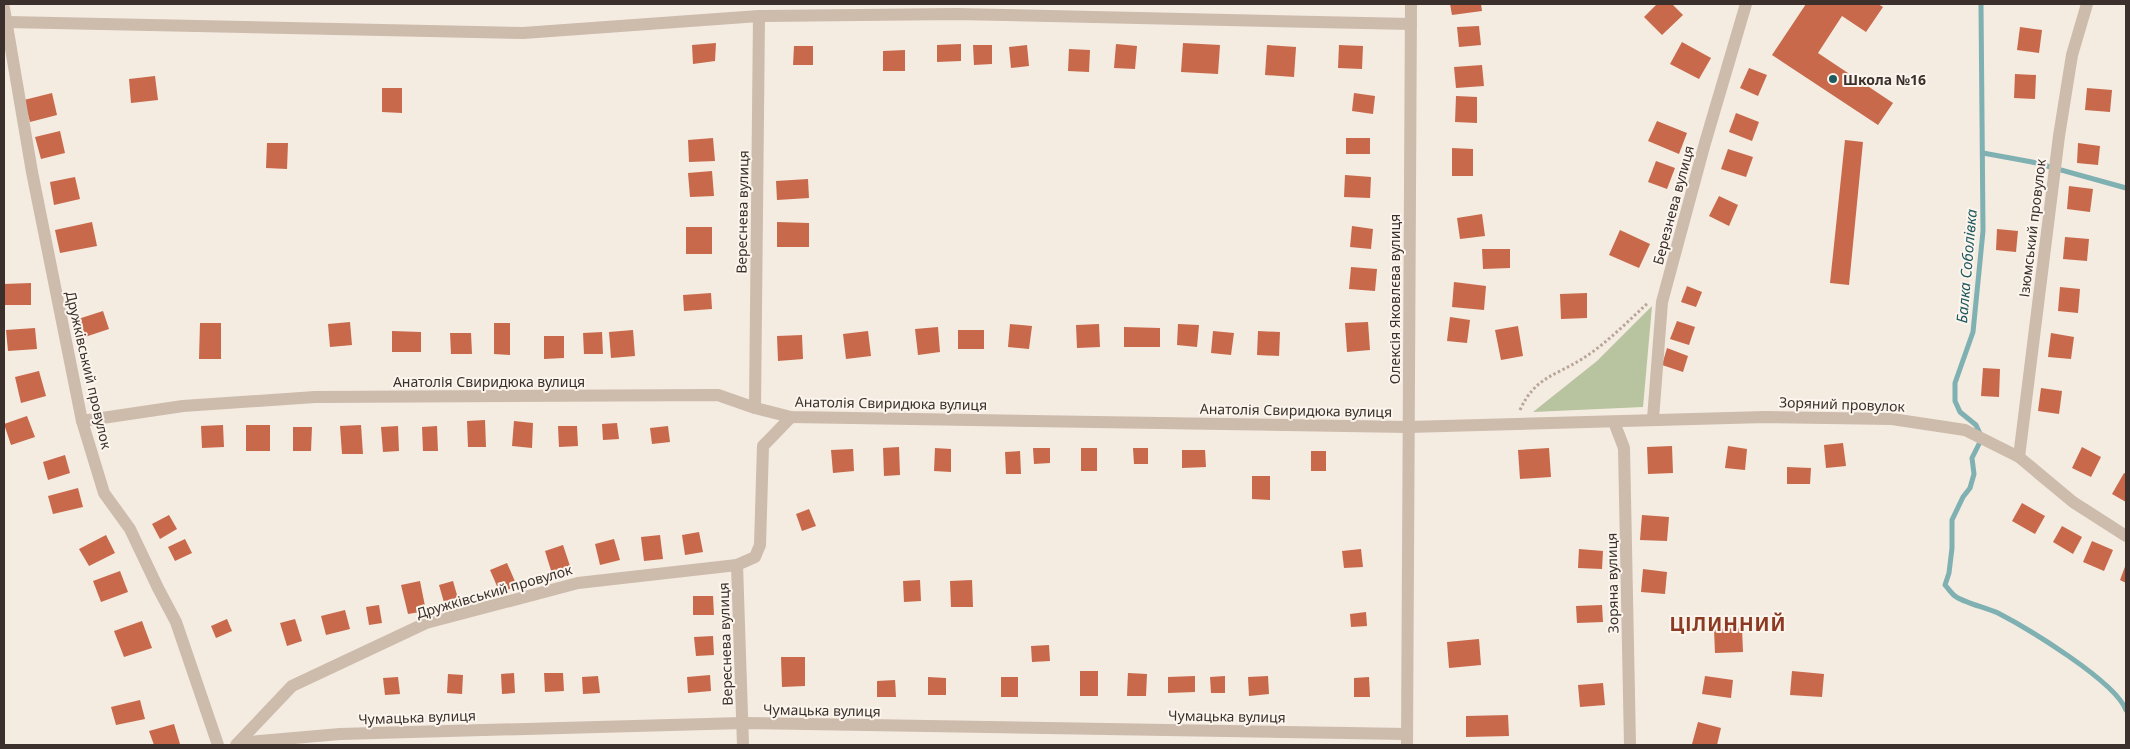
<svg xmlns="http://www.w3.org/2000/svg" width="2130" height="749" font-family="'Noto Sans',sans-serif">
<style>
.green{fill:#b8c4a0}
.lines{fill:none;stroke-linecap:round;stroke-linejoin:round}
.stream{stroke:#7fb0b2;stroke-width:5}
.building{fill:#c8694b}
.path{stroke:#b9a596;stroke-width:3;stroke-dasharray:2.5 2.5;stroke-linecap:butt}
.minor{stroke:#cdbbac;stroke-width:12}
.poi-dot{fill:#1f5a5e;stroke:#fbf5ee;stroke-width:2}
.labels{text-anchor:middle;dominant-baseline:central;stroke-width:4;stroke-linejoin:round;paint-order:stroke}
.poi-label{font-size:14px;font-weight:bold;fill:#3b302b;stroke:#fbf5ee;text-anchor:start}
.street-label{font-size:14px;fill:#3b302b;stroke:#fbf5ee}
.water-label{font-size:15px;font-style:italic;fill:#1f5a5e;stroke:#fbf5ee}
.district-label{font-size:19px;font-weight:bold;letter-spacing:1px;fill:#8c3b22;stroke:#fbf5ee}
</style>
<rect width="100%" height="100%" fill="#f4ebe1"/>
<!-- green -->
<polygon class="green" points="1652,306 1643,407 1533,412 1597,361"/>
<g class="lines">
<!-- stream -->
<g class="stream">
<path d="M1981,4L1983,231L1973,332L1955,383V401L1960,412L1976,425L1982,438L1972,458L1974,474L1970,488L1963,497L1952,520V548L1949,573L1945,585C1948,588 1951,593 1955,596C1962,602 1987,608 1998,613C2027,628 2115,681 2126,710"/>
<polyline points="1983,153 2032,162 2126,188"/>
</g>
</g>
<!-- building -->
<g class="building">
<polygon points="1450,4 1481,4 1482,11 1452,15"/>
<polygon points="1657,4 1672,4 1683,15 1662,35 1644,17"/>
<polygon points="1806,4 1878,4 1883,7 1866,32 1842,16 1818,53 1893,103 1878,125 1772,55"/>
<polygon points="1479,26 1481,45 1459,47 1457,27"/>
<polygon points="2020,27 2042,30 2039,53 2017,50"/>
<polygon points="1682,42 1711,58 1699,79 1670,64"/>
<polygon points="716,43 715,61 693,64 692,45"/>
<polygon points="1183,43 1220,45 1218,74 1181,72"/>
<polygon points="961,44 961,61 937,62 937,45"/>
<polygon points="1116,44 1137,46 1135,69 1114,68"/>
<polygon points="973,45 992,45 992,64 974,65"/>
<polygon points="1027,45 1029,66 1011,68 1009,47"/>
<polygon points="1267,45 1296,47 1294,77 1265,75"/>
<polygon points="1339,45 1363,46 1362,69 1338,68"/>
<polygon points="794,46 813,46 813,65 793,65"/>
<polygon points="1069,49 1090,50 1089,72 1068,71"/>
<polygon points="905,50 905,71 883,71 883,51"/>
<polygon points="1482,65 1484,86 1456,88 1454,67"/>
<polygon points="1749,68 1767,75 1758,96 1740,88"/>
<polygon points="2015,74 2036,75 2035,99 2014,98"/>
<polygon points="155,76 158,100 131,103 129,79"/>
<polygon points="382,88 402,88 402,113 382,112"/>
<polygon points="2087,88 2112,90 2110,112 2085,110"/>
<polygon points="52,93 57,115 30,122 24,100"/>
<polygon points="1354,93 1375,96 1373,114 1352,111"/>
<polygon points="1456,96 1477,97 1477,123 1455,122"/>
<polygon points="1736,113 1759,122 1752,141 1729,132"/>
<polygon points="1657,121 1687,133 1679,154 1648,141"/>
<polygon points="60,131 65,153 41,159 35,137"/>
<polygon points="713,138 715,161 689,162 688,140"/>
<rect x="1346" y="138" width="24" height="16"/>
<polygon points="1845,140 1863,142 1849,285 1830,283"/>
<polygon points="267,143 288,143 287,169 266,168"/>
<polygon points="2078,143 2100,146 2098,165 2077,163"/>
<polygon points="1452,148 1473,149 1473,176 1452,176"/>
<polygon points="1728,149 1753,157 1746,177 1721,169"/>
<polygon points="1656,161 1675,168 1667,189 1648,182"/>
<polygon points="712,171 714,196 690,197 688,173"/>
<polygon points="1345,175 1371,177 1370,198 1344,197"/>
<polygon points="75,177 80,199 54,205 50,182"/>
<polygon points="808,179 809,198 777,200 776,181"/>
<polygon points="2069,186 2093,189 2090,212 2067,209"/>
<polygon points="1719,196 1738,205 1729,226 1709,216"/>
<polygon points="1482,214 1485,236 1460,239 1457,218"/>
<polygon points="92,222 97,246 60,253 55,230"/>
<polygon points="777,222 809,223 809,247 777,247"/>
<polygon points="1352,226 1373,229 1371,249 1350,247"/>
<rect x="686" y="227" width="26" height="27"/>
<polygon points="1997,229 2018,231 2016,252 1996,250"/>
<polygon points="1620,230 1650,244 1639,268 1609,255"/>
<polygon points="2065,237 2089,239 2087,261 2063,259"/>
<polygon points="1482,249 1510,249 1510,268 1483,269"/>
<polygon points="1351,267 1377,269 1375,291 1349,289"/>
<polygon points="1454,282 1486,286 1484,310 1452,307"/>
<polygon points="31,283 31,305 4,305 4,284"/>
<polygon points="1687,286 1702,292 1696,307 1681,302"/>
<polygon points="2060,287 2080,289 2078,313 2058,311"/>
<polygon points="711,293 712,309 684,311 683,295"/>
<polygon points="1587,293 1587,318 1561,319 1560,294"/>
<polygon points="103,311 109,329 82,338 75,320"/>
<polygon points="1450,317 1470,320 1467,343 1447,341"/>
<polygon points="1677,321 1695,327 1689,345 1670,339"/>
<polygon points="350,322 352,345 330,347 328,324"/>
<polygon points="1368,322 1370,350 1347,352 1345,323"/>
<polygon points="200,323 221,323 221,359 199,359"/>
<polygon points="494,323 510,323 510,355 494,354"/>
<polygon points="1010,324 1032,326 1029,349 1008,347"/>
<polygon points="1099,324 1100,347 1077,348 1076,325"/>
<polygon points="1178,324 1199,325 1197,347 1177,345"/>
<polygon points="1518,326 1523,356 1501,360 1495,330"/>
<polygon points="938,327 940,352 918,355 915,329"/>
<polygon points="1124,327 1160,328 1160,347 1124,347"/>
<polygon points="35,328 37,349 8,351 6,330"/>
<polygon points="633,330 635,356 611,358 609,332"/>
<rect x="958" y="330" width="26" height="19"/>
<polygon points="392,331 421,332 421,352 392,352"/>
<polygon points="868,331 871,356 846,359 843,334"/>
<polygon points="1213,331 1234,333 1231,355 1211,353"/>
<polygon points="1258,331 1280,332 1279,356 1257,355"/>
<polygon points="602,332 603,354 584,354 583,333"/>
<polygon points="450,333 471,333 472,354 451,354"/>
<polygon points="2051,333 2074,337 2071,359 2048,357"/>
<polygon points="802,335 803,359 778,361 777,336"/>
<polygon points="544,336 564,336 564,358 544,359"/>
<polygon points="1667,348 1688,356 1683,372 1662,365"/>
<polygon points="1983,368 2000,369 1999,397 1981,396"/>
<polygon points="39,371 46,396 21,403 15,377"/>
<polygon points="2041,388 2062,391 2059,414 2038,411"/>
<polygon points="27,416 35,437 11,445 4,424"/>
<polygon points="485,420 486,447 468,447 467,421"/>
<polygon points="514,421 533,423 532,448 512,446"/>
<polygon points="617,423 619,439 603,440 602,424"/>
<polygon points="223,425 224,447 202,448 201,426"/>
<rect x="246" y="425" width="24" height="26"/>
<polygon points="361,425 363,454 342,454 340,426"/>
<polygon points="398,426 399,451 383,452 381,427"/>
<polygon points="437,426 438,451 423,451 422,427"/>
<polygon points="558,426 577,426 578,446 559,447"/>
<polygon points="668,426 670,442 652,444 650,428"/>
<polygon points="293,427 312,427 311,451 293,451"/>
<polygon points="1843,443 1846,466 1826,468 1824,445"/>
<polygon points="1672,446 1673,473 1648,474 1647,447"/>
<polygon points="1728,446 1747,449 1745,470 1725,468"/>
<polygon points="899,447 900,475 884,476 883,448"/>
<polygon points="2082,447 2101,457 2091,477 2072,468"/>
<polygon points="935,448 951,449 951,472 934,471"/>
<polygon points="1033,448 1050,448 1050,463 1034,464"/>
<rect x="1081" y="448" width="16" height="23"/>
<polygon points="1133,448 1148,448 1148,464 1134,464"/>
<polygon points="1549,448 1551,477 1520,479 1518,450"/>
<polygon points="853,449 854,471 833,473 831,450"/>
<polygon points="1182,450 1205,450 1206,467 1182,468"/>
<polygon points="1020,451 1021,474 1006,474 1005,452"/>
<rect x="1311" y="451" width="15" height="20"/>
<polygon points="65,455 70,473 48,480 43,462"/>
<polygon points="1787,467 1811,468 1810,484 1787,484"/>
<polygon points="2124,473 2126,474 2126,502 2112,494"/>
<polygon points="1252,476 1270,476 1270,500 1252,499"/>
<polygon points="78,488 83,507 53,514 48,496"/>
<polygon points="2022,503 2045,516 2035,534 2012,521"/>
<polygon points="809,509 816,526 802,531 796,514"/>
<polygon points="169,515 177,529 160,539 152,524"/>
<polygon points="1642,515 1669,517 1667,541 1640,540"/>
<polygon points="2062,526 2082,537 2073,554 2053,542"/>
<polygon points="699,532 703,552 685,555 682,535"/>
<polygon points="106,535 115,553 89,566 79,549"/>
<polygon points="660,535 663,559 644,561 641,537"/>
<polygon points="185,539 192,553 175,561 168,547"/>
<polygon points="614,539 620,560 600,565 595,544"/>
<polygon points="2092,541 2113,550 2104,571 2083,562"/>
<polygon points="563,545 572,572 553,577 545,551"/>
<polygon points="1361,549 1363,567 1344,568 1342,551"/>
<polygon points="1579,549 1603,551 1602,569 1578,568"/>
<polygon points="507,563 517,586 500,593 490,570"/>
<polygon points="2126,564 2126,583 2120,580"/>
<polygon points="1643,569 1667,572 1665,594 1641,592"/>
<polygon points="120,571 128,592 101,602 93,581"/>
<polygon points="920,580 921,601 904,602 903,581"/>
<polygon points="972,580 973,607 951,607 950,581"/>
<polygon points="420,581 426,611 408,614 401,585"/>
<polygon points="453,581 459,602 445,606 439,585"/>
<polygon points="693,596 713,596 714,615 693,615"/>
<polygon points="379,605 382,623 369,625 366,607"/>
<polygon points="1602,605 1603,622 1577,623 1576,606"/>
<polygon points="345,610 350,629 326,635 321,616"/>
<polygon points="1366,612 1367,626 1351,627 1350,614"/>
<polygon points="227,619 232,631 216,638 211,626"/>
<polygon points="295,619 302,641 287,646 280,623"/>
<polygon points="142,621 152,648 124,657 114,631"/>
<polygon points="1742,628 1743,652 1715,653 1714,629"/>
<polygon points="713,636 714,655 696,656 694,637"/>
<polygon points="1479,639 1481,665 1449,668 1447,642"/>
<polygon points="1049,645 1050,661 1032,662 1031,646"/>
<polygon points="781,657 805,657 805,686 782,687"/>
<rect x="1080" y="671" width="18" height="25"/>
<polygon points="1792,671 1824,674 1822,697 1790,695"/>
<polygon points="514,673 515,693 502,694 501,674"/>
<polygon points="544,673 563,673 564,691 545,692"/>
<polygon points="1128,673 1147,674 1146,696 1127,696"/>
<polygon points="448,674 463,675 462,694 447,693"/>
<polygon points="710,675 711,691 688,693 687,677"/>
<polygon points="598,676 600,693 583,694 582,677"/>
<polygon points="1195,676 1195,692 1168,693 1168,677"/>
<polygon points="1225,676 1225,693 1211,693 1210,677"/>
<polygon points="1268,676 1269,694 1249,696 1248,677"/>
<polygon points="1705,676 1733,680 1731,698 1702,694"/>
<polygon points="398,677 400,694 385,695 383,678"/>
<polygon points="928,677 946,678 946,695 928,695"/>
<rect x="1001" y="677" width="17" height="20"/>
<polygon points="1369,677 1370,697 1354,697 1354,678"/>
<polygon points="895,680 896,697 877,697 877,681"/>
<polygon points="1603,683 1605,705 1580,707 1578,685"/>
<polygon points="140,700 145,719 116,725 111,707"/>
<polygon points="1508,715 1509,736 1466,737 1466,716"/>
<polygon points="1698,722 1721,728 1717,745 1692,744"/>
<polygon points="174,724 180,744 154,745 149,731"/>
</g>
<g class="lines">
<!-- path -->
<path class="path" d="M1520,410C1535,377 1555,376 1582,359C1606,344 1627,322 1648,303"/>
<!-- minor -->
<g class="minor">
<polyline points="4,8 32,172 82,421 104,493 130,529 158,588 176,622 218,745"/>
<polyline points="7,22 523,33 759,16 956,14 1411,24"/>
<polyline points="755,408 759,16"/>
<polyline points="1653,419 1662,302 1705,143 1746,4"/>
<polyline points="82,421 183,406 315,397 718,395 755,408 791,417 1408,427 1765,417 1892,419 1965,430 2019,457 2073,502 2126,536"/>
<polyline points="1614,422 1624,448 1630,745"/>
<polyline points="2019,457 2059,136 2072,55 2087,4"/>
<polyline points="238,743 340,734 743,723 1407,734"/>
<polyline points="236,745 292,686 426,623 578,583 737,565"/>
<polyline points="743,745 737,565 755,557 760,545 763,446 791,417"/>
<polyline points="1407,745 1411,4"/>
</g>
</g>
<!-- markers -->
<circle class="poi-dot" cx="1833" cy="79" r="5"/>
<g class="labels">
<!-- poi labels -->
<g class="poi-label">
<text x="1843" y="79">Школа №16</text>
</g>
<!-- street labels -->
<g class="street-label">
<text transform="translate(1673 205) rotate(-75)">Березнева вулиця</text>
<text transform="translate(742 212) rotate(-89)">Вереснева вулиця</text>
<text transform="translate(2032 228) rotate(-83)">Ізюмський провулок</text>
<text transform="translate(1394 299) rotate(-90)">Олексія Яковлєва вулиця</text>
<text transform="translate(89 370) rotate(77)">Дружківський провулок</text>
<text x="489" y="381">Анатолія Свиридюка вулиця</text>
<text transform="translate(891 403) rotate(1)">Анатолія Свиридюка вулиця</text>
<text transform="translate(1842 404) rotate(2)">Зоряний провулок</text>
<text transform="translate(1296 410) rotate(1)">Анатолія Свиридюка вулиця</text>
<text transform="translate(1612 583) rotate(-91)">Зоряна вулиця</text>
<text transform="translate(494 591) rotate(-16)">Дружківський провулок</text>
<text transform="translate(725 644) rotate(-92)">Вереснева вулиця</text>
<text transform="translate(822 710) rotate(1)">Чумацька вулиця</text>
<text transform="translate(1227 716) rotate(1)">Чумацька вулиця</text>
<text transform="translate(417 717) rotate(-2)">Чумацька вулиця</text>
</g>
<!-- water labels -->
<g class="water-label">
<text transform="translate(1966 266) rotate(-85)">Балка Соболівка</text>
</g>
<!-- district labels -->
<g class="district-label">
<text x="1728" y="624">ЦІЛИННИЙ</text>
</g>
</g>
<!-- border -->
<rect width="2130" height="749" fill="none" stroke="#3b302b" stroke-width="10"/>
</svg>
